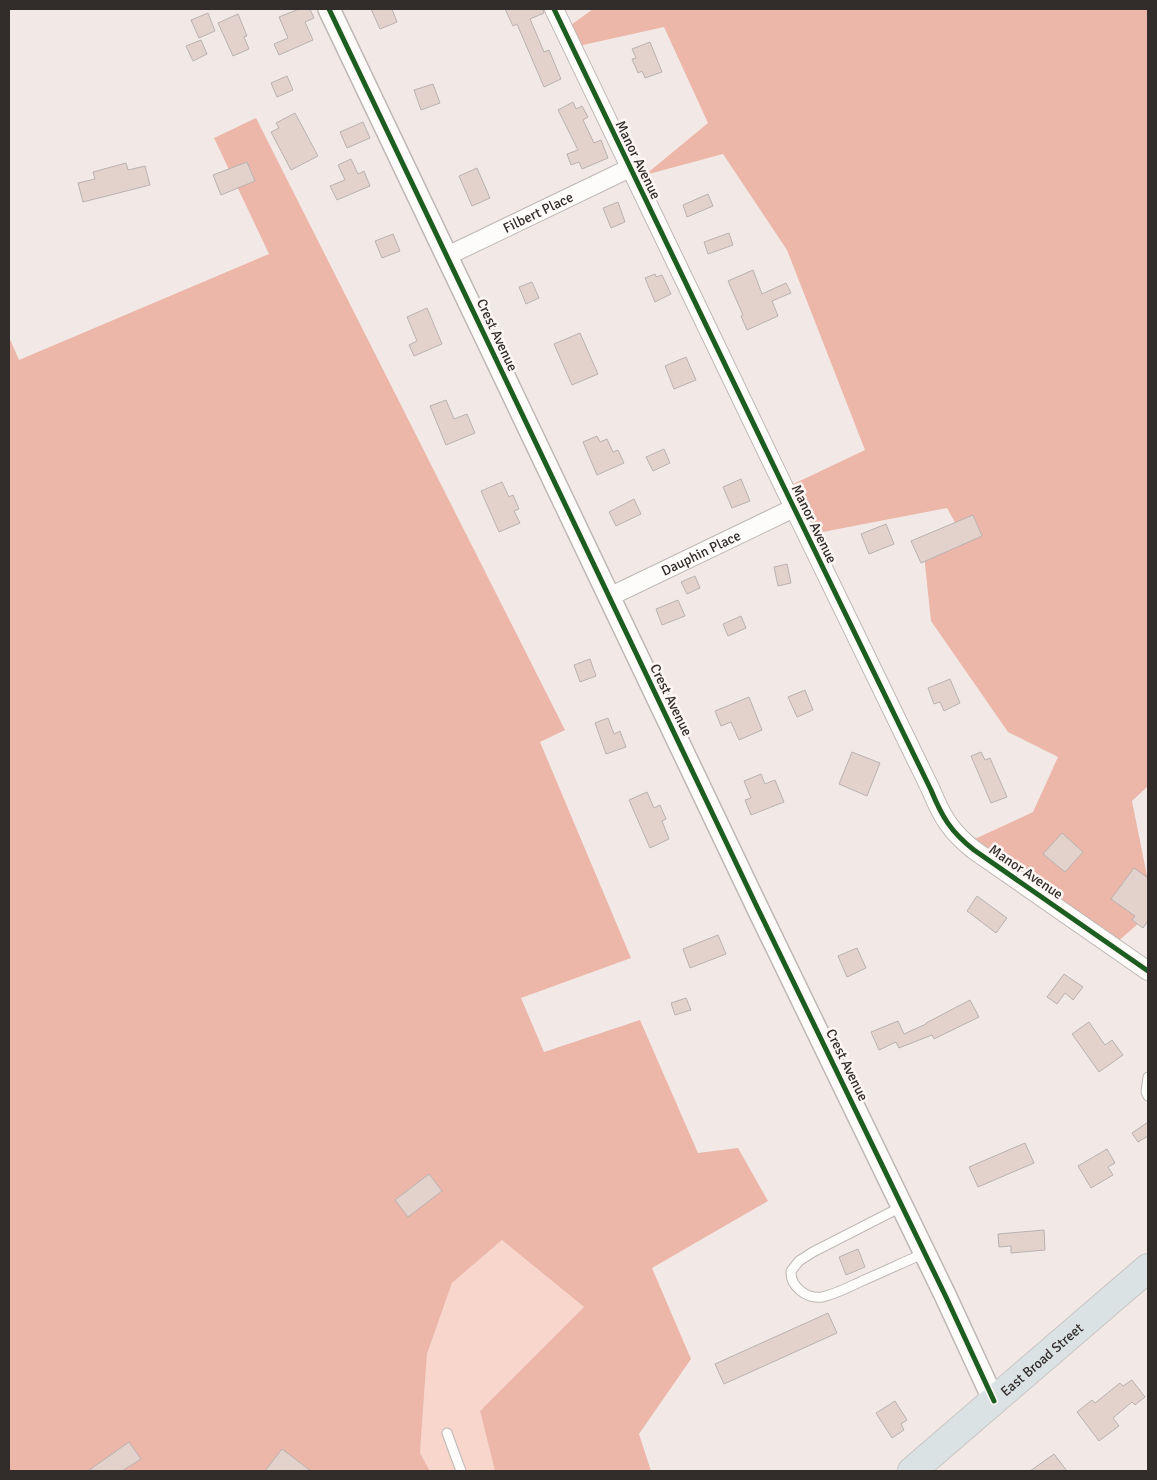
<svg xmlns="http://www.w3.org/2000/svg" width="1157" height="1480" font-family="Signika,sans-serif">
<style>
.green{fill:#f9d6cc}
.forest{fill:#ecb7a9}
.building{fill:#e3d1cc;stroke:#b9b2b1}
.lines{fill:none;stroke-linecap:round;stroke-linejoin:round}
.service-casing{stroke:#beb7b5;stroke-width:11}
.minor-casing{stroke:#beb7b5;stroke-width:20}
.tertiary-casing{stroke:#beb7b5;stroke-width:24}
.primary-casing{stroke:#c9c5c4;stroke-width:30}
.service{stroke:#fdfcfb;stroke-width:9}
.minor{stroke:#fdfcfb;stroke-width:18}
.tertiary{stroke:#fdfcfb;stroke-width:21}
.primary{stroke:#dae2e3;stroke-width:28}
.cycleway-casing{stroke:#fdf6f4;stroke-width:8}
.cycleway{stroke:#1b5e20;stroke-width:5}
.labels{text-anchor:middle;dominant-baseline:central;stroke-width:5;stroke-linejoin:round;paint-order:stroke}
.street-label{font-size:14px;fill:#322c2a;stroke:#fdf6f4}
</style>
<rect width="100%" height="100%" fill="#f2e9e7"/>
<!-- green -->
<polygon class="green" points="502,1240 584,1307 480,1411 495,1471 430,1471 420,1453 427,1354 452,1283"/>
<!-- forest -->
<g class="forest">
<polygon points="593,9 1148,9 1148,786 1132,801 1148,881 1148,915 1107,951 964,844 1033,812 1058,757 1008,732 931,621 923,546 957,526 947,508 807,535 785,488 865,450 787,250 723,154 645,175 708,123 664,27 574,47 564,30"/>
<polygon points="256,118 565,730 540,742 631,958 521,998 544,1052 640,1020 698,1153 738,1148 768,1201 652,1268 691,1359 639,1434 651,1471 495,1471 480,1411 584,1307 502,1240 452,1283 427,1354 420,1453 430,1471 9,1471 9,337 19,360 269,254 214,138"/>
</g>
<!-- building -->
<g class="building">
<polygon points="299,9 310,9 314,18 305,22 313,40 279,55 274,44 288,38 279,17"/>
<polygon points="371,9 392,9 397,22 380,29"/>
<polygon points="505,9 543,9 544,13 530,19 544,52 549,50 561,79 544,87 517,24 513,26"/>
<polygon points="208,13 215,31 199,38 191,20"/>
<polygon points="238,14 247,36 244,37 249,49 233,56 218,23"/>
<polygon points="201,40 207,54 193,61 186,46"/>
<polygon points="650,42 662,72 645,78 642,71 638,73 632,59 636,58 632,49"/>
<polygon points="287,76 293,90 277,97 271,83"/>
<polygon points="433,84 440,103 421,110 414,90"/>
<polygon points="573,102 576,109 582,106 588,117 583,120 594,143 601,140 608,158 582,169 579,162 571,165 567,154 578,150 558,110"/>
<polygon points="295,113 318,156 291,170 271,132 279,128 276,123"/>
<polygon points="363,122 370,138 347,148 340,132"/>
<polygon points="351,159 358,174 364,171 370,186 337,200 330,186 345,180 338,165"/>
<polygon points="247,162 255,181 221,195 213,175"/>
<polygon points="126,163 128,170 145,166 150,185 83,202 78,183 95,179 93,172"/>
<polygon points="477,168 490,198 472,206 459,176"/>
<polygon points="708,194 713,206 687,217 683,205"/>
<polygon points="618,202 625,222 611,228 603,208"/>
<polygon points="729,233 733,245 708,254 704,242"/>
<polygon points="393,234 400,251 382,258 375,241"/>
<polygon points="753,270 762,294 786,283 791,293 772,301 778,316 747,330 741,316 743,315 728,281"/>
<polygon points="655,274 656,277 662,275 671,294 655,302 645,278"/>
<polygon points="532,282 539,298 526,304 519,287"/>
<polygon points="427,308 442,344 414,356 409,345 417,341 407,317"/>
<polygon points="580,333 598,374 572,385 554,344"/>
<polygon points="686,357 696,380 674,389 665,366"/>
<polygon points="446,400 454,419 467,414 475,433 446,445 430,406"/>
<polygon points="597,436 600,442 607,439 613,452 618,450 624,463 597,475 583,442"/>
<polygon points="664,449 670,463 653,471 646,457"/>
<polygon points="741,479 750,501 732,508 723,487"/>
<polygon points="502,482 509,497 513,495 519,509 514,511 520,523 499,532 481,491"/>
<polygon points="634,499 641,514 616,526 609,512"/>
<polygon points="973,515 982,536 921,563 911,541"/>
<polygon points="886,524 894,544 869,554 861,534"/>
<polygon points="787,564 791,583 778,586 774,567"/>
<polygon points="695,576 700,588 687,594 681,582"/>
<polygon points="678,600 685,616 662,625 656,609"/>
<polygon points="741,616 746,628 728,636 723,624"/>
<polygon points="590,659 596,676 580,682 574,665"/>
<polygon points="950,679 960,703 944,711 940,702 934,704 928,688"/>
<polygon points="805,690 813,710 797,717 788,697"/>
<polygon points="749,697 762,730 739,740 731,722 721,726 715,711"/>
<polygon points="608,718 614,734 620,731 626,747 606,754 595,723"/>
<polygon points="852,752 880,763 867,796 839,784"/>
<polygon points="981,752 985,760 990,758 1007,797 991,803 971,756"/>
<polygon points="761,774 765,784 775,780 784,802 751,815 745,800 751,798 744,781"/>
<polygon points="647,792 654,808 660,805 666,819 662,821 669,839 650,848 629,800"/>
<polygon points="1062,833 1083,852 1065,872 1043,854"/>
<polygon points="1134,868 1148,878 1148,921 1143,928 1132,920 1135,916 1111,899"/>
<polygon points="977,896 1007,918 996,933 967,911"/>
<polygon points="718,935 726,954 690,968 683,949"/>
<polygon points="857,948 866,968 847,977 838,956"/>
<polygon points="1064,974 1083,987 1073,1000 1065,993 1057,1004 1047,997"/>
<polygon points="686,998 691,1010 675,1015 671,1003"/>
<polygon points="970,1000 979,1017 934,1039 932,1035 899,1048 896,1042 879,1050 871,1032 898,1021 904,1034 926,1024 926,1023"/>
<polygon points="1089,1022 1105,1045 1112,1040 1123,1055 1099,1072 1072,1034"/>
<polygon points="1148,1122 1148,1136 1138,1142 1132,1133"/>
<polygon points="1025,1143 1034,1163 978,1187 969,1167"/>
<polygon points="1107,1149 1115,1163 1108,1167 1113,1175 1091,1188 1078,1166"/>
<polygon points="429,1174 442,1191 408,1217 395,1200"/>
<polygon points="1044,1230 1045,1250 1011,1253 1011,1246 999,1247 998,1234"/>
<polygon points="858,1249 865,1267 846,1275 839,1257"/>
<polygon points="828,1313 837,1333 724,1384 715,1364"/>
<polygon points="1132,1380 1145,1397 1135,1405 1132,1402 1113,1418 1119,1426 1099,1441 1077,1412 1092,1400 1095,1403 1120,1383 1123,1386"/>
<polygon points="895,1401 907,1420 901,1424 904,1430 892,1438 876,1413"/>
<polygon points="129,1442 141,1459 122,1471 88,1471"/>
<polygon points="282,1449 311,1471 265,1471"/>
<polygon points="1054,1454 1067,1471 1030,1471"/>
</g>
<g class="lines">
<!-- service casing -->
<g class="service-casing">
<g id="service">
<polyline points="1148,1077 1146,1092 1148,1096"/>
<path d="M903,1206L813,1252L799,1261L791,1271C790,1287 807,1299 822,1297C836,1294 849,1287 862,1281C883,1272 904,1262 925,1253"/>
<polyline points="447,1433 461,1471"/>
</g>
</g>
<!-- minor casing -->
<g class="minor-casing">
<g id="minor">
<path d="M554,9L794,508L931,790C942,817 951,832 974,850L1148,971"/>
<path id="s1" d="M447,256L630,168"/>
<path id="s2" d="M609,597L794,508"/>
</g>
</g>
<!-- tertiary casing -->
<g class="tertiary-casing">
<polyline id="tertiary" points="329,9 758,909 946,1297 994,1401"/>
</g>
<!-- primary casing -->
<g class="primary-casing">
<g id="primary">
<path id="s3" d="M912,1471L1148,1268"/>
</g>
</g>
<!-- service -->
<use href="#service" class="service"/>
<!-- minor -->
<use href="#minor" class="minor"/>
<!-- tertiary -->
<use href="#tertiary" class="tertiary"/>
<!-- primary -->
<use href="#primary" class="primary"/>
<!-- cycleway casing -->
<g class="cycleway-casing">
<g id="cycleway">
<polyline points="329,9 758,909 946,1297 994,1401"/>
<path d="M554,9L794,508L931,790C942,817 951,832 974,850L1148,971"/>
</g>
</g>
<!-- cycleway -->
<use href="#cycleway" class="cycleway"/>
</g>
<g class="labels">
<!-- street labels -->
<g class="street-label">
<text transform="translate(638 160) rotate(64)">Manor Avenue</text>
<text stroke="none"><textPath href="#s1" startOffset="101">Filbert Place</textPath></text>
<text transform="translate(497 335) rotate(65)">Crest Avenue</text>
<text transform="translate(814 524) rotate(64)">Manor Avenue</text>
<text stroke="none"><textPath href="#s2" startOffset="102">Dauphin Place</textPath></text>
<text transform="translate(671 700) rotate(64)">Crest Avenue</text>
<text transform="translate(1026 872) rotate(34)">Manor Avenue</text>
<text transform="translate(847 1065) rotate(64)">Crest Avenue</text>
<text stroke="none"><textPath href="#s3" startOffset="171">East Broad Street</textPath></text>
</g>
</g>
<!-- border -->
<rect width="1157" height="1480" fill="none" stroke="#322c2a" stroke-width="20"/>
</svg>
